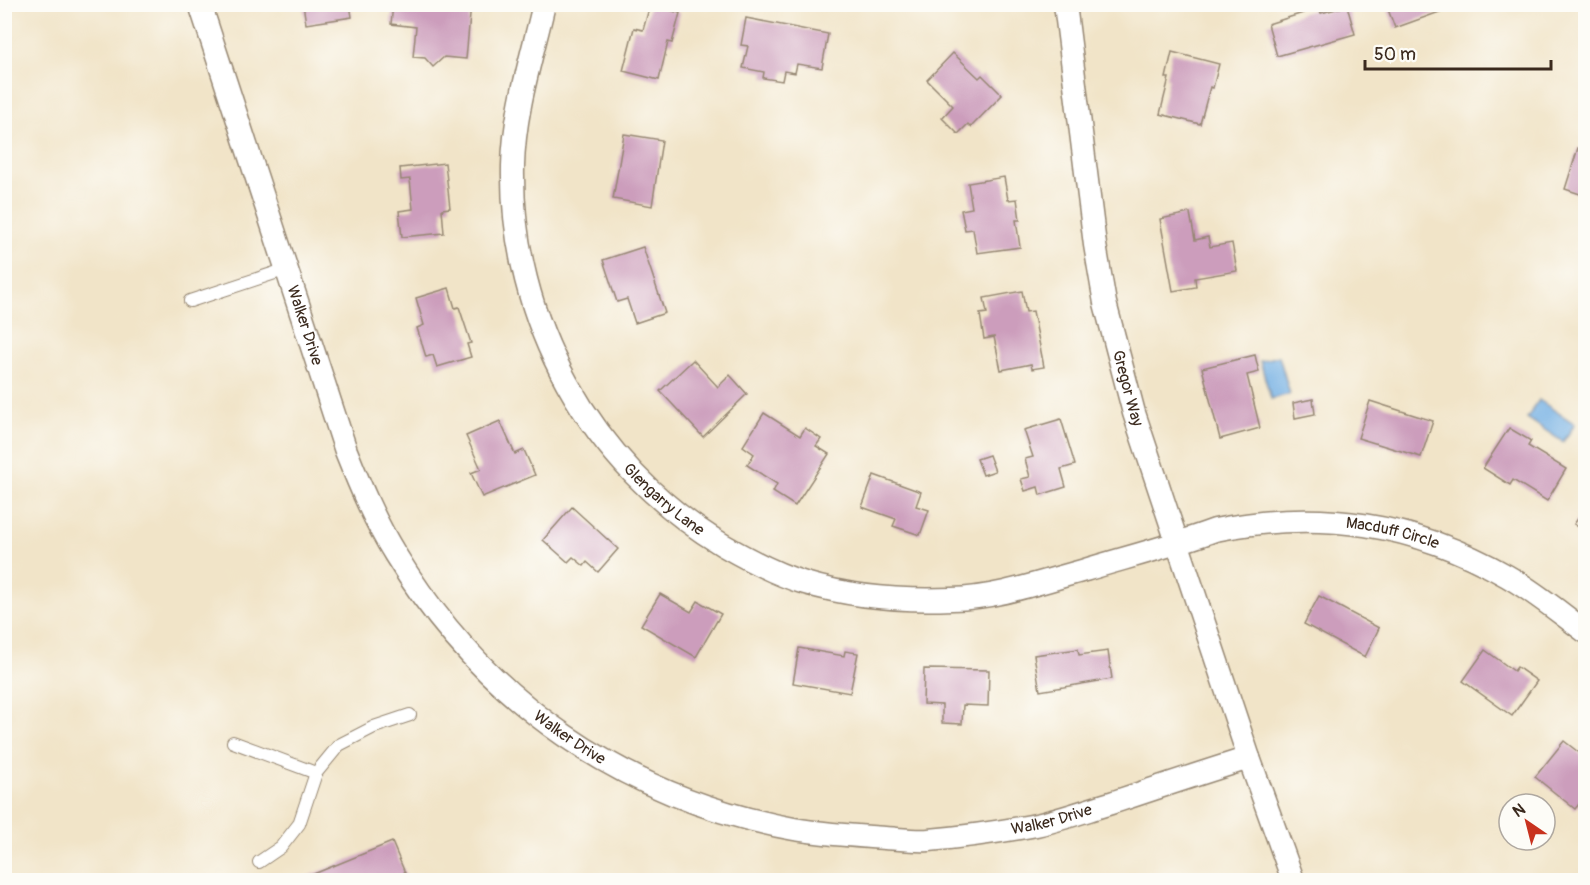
<svg xmlns="http://www.w3.org/2000/svg" width="1590" height="885" font-family="Pangolin,sans-serif">
<style>
.water{fill:#71aee3;stroke:#566c80;stroke-width:1.5}
.building{fill:#cc9dbc}
.lines{fill:none;stroke-linecap:round;stroke-linejoin:round}
.lane-casing{stroke:#968773;stroke-width:14}
.street-casing{stroke:#968773;stroke-width:25}
.lane{stroke:#fff;stroke-width:12}
.street{stroke:#fff;stroke-width:22}
.labels{text-anchor:middle;dominant-baseline:central;stroke-width:6;stroke-linejoin:round;paint-order:stroke}
.street-label{font-size:16px;fill:#3b2a1e;stroke:#fdfcf7}
</style>
<rect width="100%" height="100%" fill="#fdfcf7"/>
<filter id="ink" filterUnits="userSpaceOnUse"><feTurbulence type="fractalNoise" baseFrequency=".0167" numOctaves="2"/><feDisplacementMap in="SourceGraphic" scale="12" xChannelSelector="R" yChannelSelector="G"/><feConvolveMatrix kernelMatrix="1 2 1 2 8 2 1 2 1" color-interpolation-filters="sRGB"/></filter>
<filter id="wash" filterUnits="userSpaceOnUse"><feTurbulence type="fractalNoise" baseFrequency=".008" numOctaves="4" result="noise"/><feDisplacementMap in="SourceGraphic" scale="24" xChannelSelector="R" yChannelSelector="G"/><feGaussianBlur stdDeviation="1.35" result="paint"/><feColorMatrix in="noise" values="0 0 0 0 0 0 0 0 0 0 0 0 0 0 0 0 0 1.4 0 .05"/><feComposite in="paint" operator="in"/></filter>
<g filter="url(#wash)">
<rect width="100%" height="100%" fill="#f1e4c8"/>
<!-- water -->
<g class="water">
<polygon points="1279,356 1290,394 1271,399 1260,361"/>
<polygon points="1539,400 1575,424 1563,442 1527,418"/>
</g>
<g id="blocks">
<!-- building -->
<g class="building">
<polygon points="303,4 350,4 352,17 306,24"/>
<polygon points="393,4 471,4 466,59 444,57 433,67 425,58 413,57 416,27 391,24"/>
<polygon points="1386,4 1459,4 1459,5 1395,28"/>
<polygon points="650,5 680,13 672,43 668,42 659,80 623,71 634,28 643,30"/>
<polygon points="1347,6 1355,34 1277,56 1268,24 1319,8 1321,13"/>
<polygon points="746,18 828,34 822,68 797,64 795,73 784,71 782,81 763,78 764,72 743,68 748,46 741,45"/>
<polygon points="1172,52 1219,64 1213,88 1210,87 1200,124 1160,114 1169,78 1166,78"/>
<polygon points="953,53 979,78 982,75 1002,95 971,127 968,124 958,134 942,118 953,106 927,80"/>
<polygon points="624,134 662,140 652,206 613,199"/>
<polygon points="1578,148 1586,151 1586,196 1565,189"/>
<polygon points="445,163 450,208 442,209 444,233 402,237 399,211 413,209 410,179 401,180 400,168"/>
<polygon points="1004,177 1008,200 1017,199 1020,220 1016,220 1020,247 977,253 973,229 965,230 961,210 972,208 968,183"/>
<polygon points="1190,213 1195,240 1208,237 1210,247 1232,243 1237,271 1195,278 1196,287 1173,291 1160,219"/>
<polygon points="643,247 665,313 635,323 627,299 617,302 603,260"/>
<polygon points="449,288 455,308 459,307 471,343 467,344 471,357 437,367 433,355 426,357 417,328 424,325 416,298"/>
<polygon points="1022,291 1026,312 1033,311 1044,367 1032,369 1031,364 1001,370 994,337 984,339 980,314 987,313 984,298"/>
<polygon points="1255,355 1259,372 1247,375 1260,428 1220,439 1202,368"/>
<polygon points="693,360 718,387 730,375 747,394 703,437 660,391"/>
<polygon points="1313,399 1315,414 1295,418 1293,403"/>
<polygon points="1370,401 1433,421 1421,457 1358,438"/>
<polygon points="764,413 800,436 805,428 821,439 816,446 829,454 795,506 773,492 777,484 747,465 754,454 743,446"/>
<polygon points="1061,419 1075,465 1061,469 1066,487 1040,495 1038,487 1025,491 1021,479 1030,477 1025,459 1033,457 1024,430"/>
<polygon points="500,421 515,454 524,450 535,475 482,497 471,473 481,469 466,436"/>
<polygon points="1509,428 1531,441 1528,446 1566,469 1547,501 1513,480 1510,485 1483,468"/>
<polygon points="989,455 995,471 983,475 977,459"/>
<polygon points="874,475 921,492 916,506 929,510 920,535 893,526 896,519 862,507"/>
<polygon points="572,507 618,549 598,572 587,562 584,566 573,557 568,562 543,540"/>
<polygon points="1586,508 1586,532 1574,524"/>
<polygon points="660,594 691,612 698,601 721,614 696,657 641,625"/>
<polygon points="1319,596 1379,628 1365,657 1304,624"/>
<polygon points="799,648 844,656 845,651 858,653 850,693 793,683"/>
<polygon points="1078,649 1079,655 1108,651 1112,679 1040,691 1034,655"/>
<polygon points="1485,650 1514,671 1517,667 1537,681 1512,716 1463,681"/>
<polygon points="924,669 989,670 988,706 963,705 962,724 942,723 942,705 923,704"/>
<polygon points="1564,741 1586,758 1586,810 1579,804 1575,809 1535,777"/>
<polygon points="392,842 408,880 299,880"/>
</g>
</g>
</g>
<g filter="url(#ink)">
<use href="#blocks" fill-opacity="0" stroke="#968773" stroke-width="1.5"/>
<g class="lines">
<!-- lane casing -->
<g class="lane-casing">
<g id="lane">
<polyline points="190,301 287,269"/>
<polyline points="233,742 316,773"/>
<polyline points="259,862 281,847 299,824 316,773 339,745 374,727 410,715"/>
</g>
</g>
<!-- street casing -->
<g class="street-casing">
<g id="street">
<path id="s1" d="M200,4L346,451C360,486 375,522 395,554C485,702 624,798 794,829C824,834 854,836 885,838C900,839 915,841 929,840C962,837 998,832 1031,826C1059,821 1087,810 1114,802C1159,787 1204,772 1249,758"/>
<path id="s2" d="M544,4C532,57 514,111 513,166C510,320 591,466 723,545C749,560 777,575 805,583C852,597 903,601 952,599C997,598 1041,582 1085,570C1128,557 1172,546 1215,530C1320,509 1414,523 1507,576C1535,592 1560,613 1586,632"/>
<path id="s3" d="M1065,4L1095,245L1105,303L1134,413L1249,758L1293,880"/>
</g>
</g>
<!-- lane -->
<use href="#lane" class="lane"/>
<!-- street -->
<use href="#street" class="street"/>
</g>
</g>
<g class="labels">
<!-- street labels -->
<g class="street-label">
<text stroke="none"><textPath href="#s1" startOffset="338">Walker Drive</textPath></text>
<text stroke="none"><textPath href="#s3" startOffset="390">Gregor Way</textPath></text>
<text stroke="none"><textPath href="#s2" startOffset="544">Glengarry Lane</textPath></text>
<text stroke="none"><textPath href="#s2" startOffset="1310">Macduff Circle</textPath></text>
<text stroke="none"><textPath href="#s1" startOffset="840">Walker Drive</textPath></text>
<text stroke="none"><textPath href="#s1" startOffset="1344">Walker Drive</textPath></text>
</g>
</g>
<!-- margin -->
<rect width="1590" height="885" fill="none" stroke="#fdfcf7" stroke-width="24"/>
<!-- north arrow -->
<g transform="translate(1527 822) rotate(325)"><circle r="28" fill="#fdfcf7" stroke="#afa8a0" stroke-width="1.5"/>
<path d="M0-4.5L10 22L0 15L-10 22Z" fill="#c8321e"/>
<text y="-9" font-size="16" font-weight="bold" text-anchor="middle" fill="#3b2a1e">N</text>
</g>
<!-- scale -->
<path d="M1365 60v9h186v-9" fill="none" stroke="#3b2a1e" stroke-width="3"/>
<text x="1374" y="60" font-size="18" fill="#3b2a1e" stroke="#fdfcf7" stroke-width="4.5" paint-order="stroke">50 m</text>
</svg>
